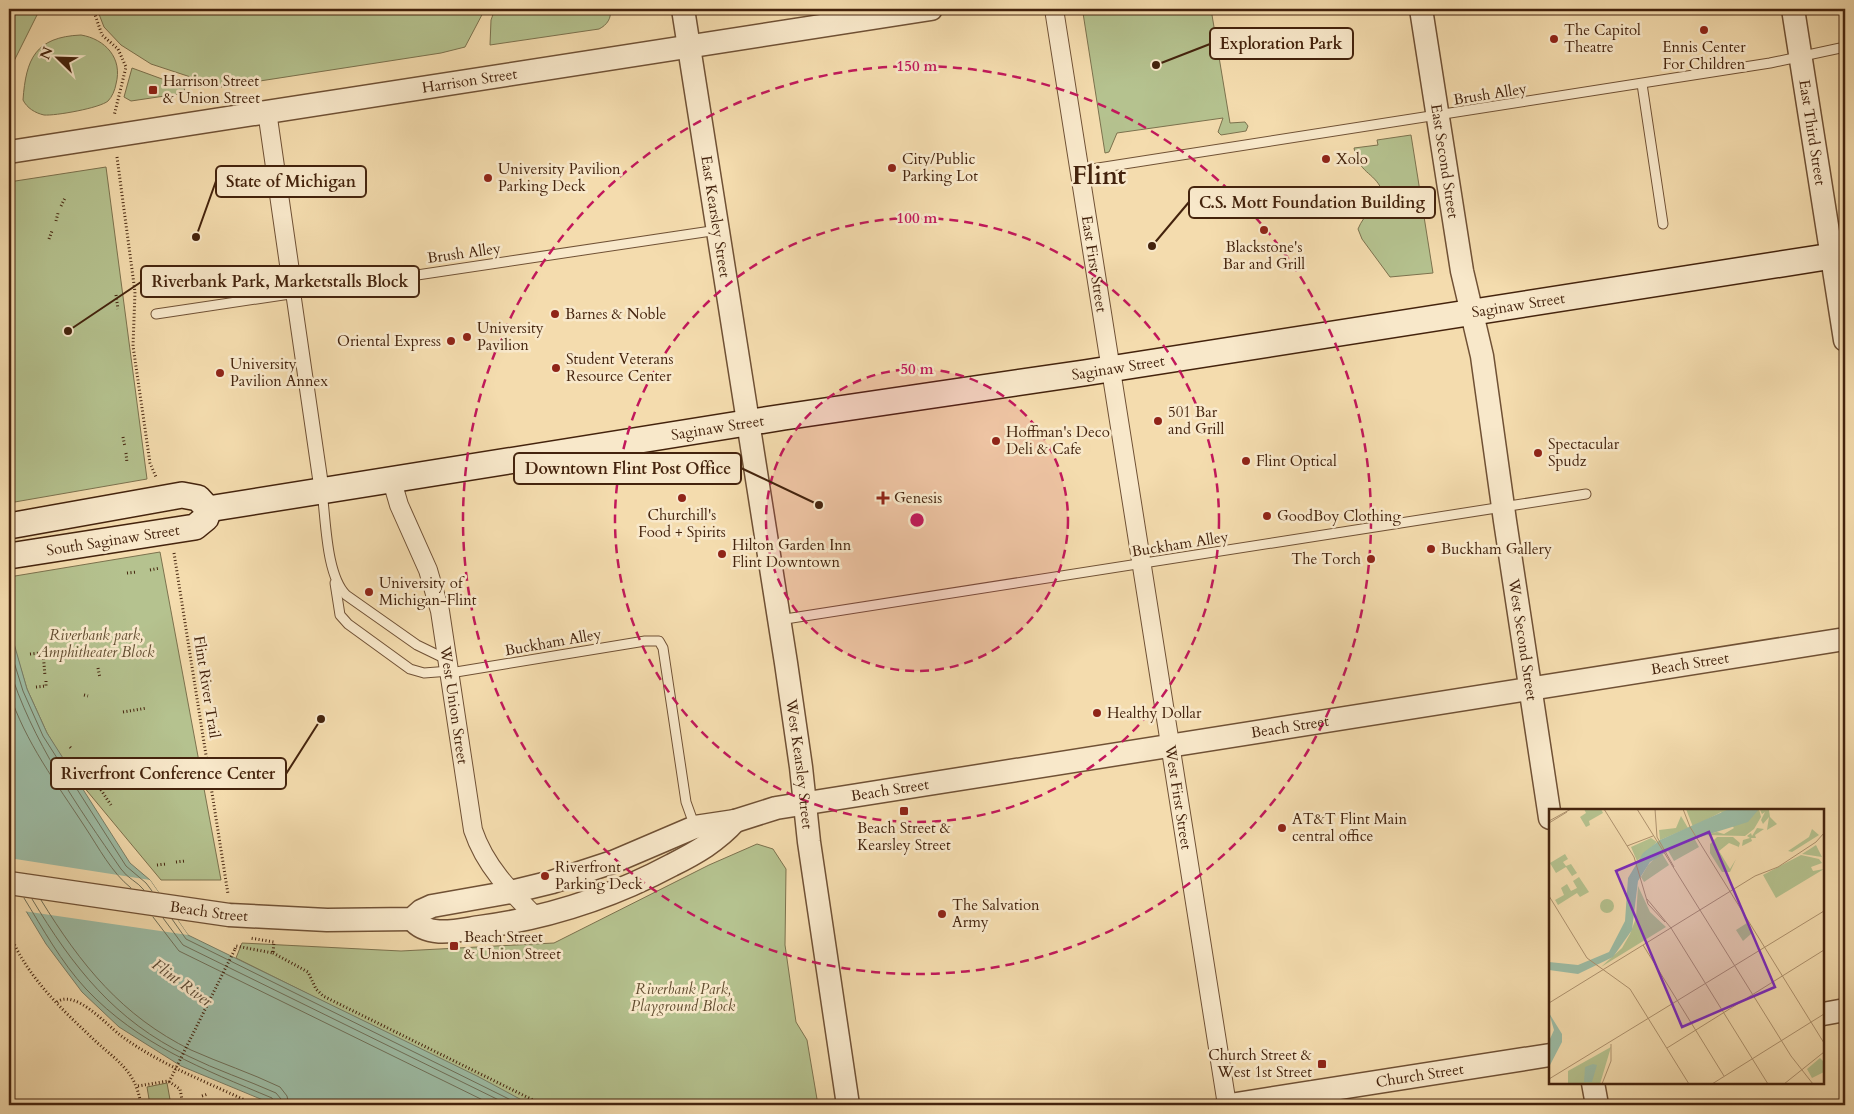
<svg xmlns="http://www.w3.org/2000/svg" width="1854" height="1114" font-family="Cardo,serif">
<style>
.green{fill:#b5c28f;stroke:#7c724e}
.water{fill:#9dbca5;stroke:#797f68}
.pier{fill:#f4dcae}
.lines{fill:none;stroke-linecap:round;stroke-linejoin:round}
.shore{stroke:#707059;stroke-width:1}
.service-casing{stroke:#705135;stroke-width:11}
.pedestrian-casing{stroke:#705135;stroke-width:16}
.minor-casing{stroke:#705135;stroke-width:20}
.tertiary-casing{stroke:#705135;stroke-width:25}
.secondary-casing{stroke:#44230d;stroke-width:28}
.path{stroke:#44230d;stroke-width:3;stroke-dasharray:1 2.5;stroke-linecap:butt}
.service{stroke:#f8e8ca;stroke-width:9}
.pedestrian{stroke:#f8e8ca;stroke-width:14}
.minor{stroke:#f8e8ca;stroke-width:18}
.tertiary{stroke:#f8e8ca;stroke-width:22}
.secondary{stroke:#f8e8ca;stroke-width:25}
.path-bridge{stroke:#44230d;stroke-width:3;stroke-dasharray:1 2.5;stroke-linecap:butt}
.ring{fill:none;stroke:#c2185b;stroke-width:2.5;stroke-dasharray:9 6}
.poi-dot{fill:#8f2418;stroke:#f8e8ca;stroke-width:2}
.labels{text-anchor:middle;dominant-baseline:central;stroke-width:5;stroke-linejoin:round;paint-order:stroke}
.poi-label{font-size:15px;fill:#44230d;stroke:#f8e8ca;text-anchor:start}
.street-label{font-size:15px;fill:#44230d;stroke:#f8e8ca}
.park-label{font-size:15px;font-style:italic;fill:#604b2e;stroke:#f8e8ca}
.water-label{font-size:16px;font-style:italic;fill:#5a4933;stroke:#f8e8ca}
.town-label{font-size:25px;font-weight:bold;fill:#44230d;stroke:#f8e8ca}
.inset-road{fill:none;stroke:#ae926e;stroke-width:1}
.view{fill:#7b2cbf;fill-opacity:0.15;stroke:#7b2cbf;stroke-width:2.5}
.inset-edge{fill:none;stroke:#44230d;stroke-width:2.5}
.centre{fill:#c2185b;stroke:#f8e8ca;stroke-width:2.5}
.ring-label{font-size:15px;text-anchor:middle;font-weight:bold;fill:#c2185b;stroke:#f8e8ca;stroke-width:5;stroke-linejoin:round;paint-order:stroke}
.leader{fill:none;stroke:#44230d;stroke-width:2}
.callout-dot{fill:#44230d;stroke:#f8e8ca;stroke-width:2}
.callout{fill:#f8e8ca;stroke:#44230d;stroke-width:2}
.callout-label{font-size:16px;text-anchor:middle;font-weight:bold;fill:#44230d}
</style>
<rect width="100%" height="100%" fill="#f4dcae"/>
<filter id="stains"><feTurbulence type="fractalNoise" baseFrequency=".004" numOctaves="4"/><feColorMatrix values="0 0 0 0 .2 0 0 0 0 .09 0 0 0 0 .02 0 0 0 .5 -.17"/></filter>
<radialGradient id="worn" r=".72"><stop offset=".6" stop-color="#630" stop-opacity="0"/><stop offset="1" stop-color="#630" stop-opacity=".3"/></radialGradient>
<!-- green -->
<g class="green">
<polygon points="11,9 40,9 12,65 9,64"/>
<polygon points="97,9 485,9 465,47 441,53 221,87 151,64 121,45 104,27"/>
<path d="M495,9H610C612,18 607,25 599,29L490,45L491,20Z"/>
<polygon points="1111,9 1211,9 1230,123 1245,122 1248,126 1246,131 1221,135 1218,132 1223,118 1117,133 1109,152 1105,153 1083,13"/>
<path d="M81,35C105,39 123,58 116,84C115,90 112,97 108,101C100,108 55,116 44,115C35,113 27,108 23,100C26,59 35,37 81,35Z"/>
<polygon points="132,68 184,87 185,93 131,101 124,97"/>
<path d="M1411,135L1433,273L1390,277L1362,239L1358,229C1364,214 1378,204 1382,190C1373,171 1359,174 1354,148L1378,145L1377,140Z"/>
<polygon points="106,167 147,479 9,503 9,182"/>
<polygon points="160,552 221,880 161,880 68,768 47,733 27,689 10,633 9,577"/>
<polygon points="757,844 773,849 786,869 785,945 796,1022 807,1040 818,1105 531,1105 236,958 242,943 401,951 554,943 709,865"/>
<polygon points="167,1083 171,1105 150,1105 147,1087"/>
</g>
<!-- water -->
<polygon class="water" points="9,626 27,689 47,733 130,863 150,880 188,935 479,1077 531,1105 275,1105 181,1066 119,1027 82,992 46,944 9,883"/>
<!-- pier -->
<polygon class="pier" points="9,858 150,880 188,935 23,911 9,888"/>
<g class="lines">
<!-- shore -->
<g class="shore">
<polyline points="9,646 23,691 43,736 126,866 146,883 152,891"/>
<path d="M9,667C31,740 78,807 121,869C127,878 138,882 144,890"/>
<path d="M9,692C25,742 57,784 85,827C99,848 111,872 131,888"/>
<path d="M24,898C43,929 61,962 86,989C139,1045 203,1069 272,1098L275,1105"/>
<path d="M32,899C73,967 114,1020 188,1056C216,1070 247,1080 276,1093L281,1099L282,1105"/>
<path d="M41,900C81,965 122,1016 191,1050C220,1063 251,1073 280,1087L287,1096L289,1105"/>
<polyline points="153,917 179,951 493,1105"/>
<polyline points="163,918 183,945 509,1105"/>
<polyline points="172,919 186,939 521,1105"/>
</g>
<!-- service casing -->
<g class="service-casing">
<g id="service">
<polyline points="1642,84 1663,224"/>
<polyline points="1079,171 1770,63 1845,47"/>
<polyline points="156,314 718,230"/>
<path d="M322,492C326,520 326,575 346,595L417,645L448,660"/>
<polyline points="335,583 340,615 348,624 410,669 424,673 450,671"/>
<polyline points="779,620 1586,494"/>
<polyline points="450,673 645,641 659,641 663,648 686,802 695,827"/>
</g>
</g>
<!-- pedestrian casing -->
<g class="pedestrian-casing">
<polyline id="pedestrian" points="293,292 322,492"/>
</g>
<!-- minor casing -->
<g class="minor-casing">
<g id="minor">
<path id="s1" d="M1054,9L1227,1105"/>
<polyline points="267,111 293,292"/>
<path id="s2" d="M392,481L399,505L428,570L440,611L473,830C485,866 510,891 536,917"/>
</g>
</g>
<!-- tertiary casing -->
<g class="tertiary-casing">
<g id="tertiary">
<path id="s3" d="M683,9L786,663L801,767L809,842L848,1105"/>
<path id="s4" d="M1421,9L1462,271L1482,356L1505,521L1550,818"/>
<path id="s5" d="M1793,9L1845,340"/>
<path id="s6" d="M9,152L931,9"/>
<path id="s7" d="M9,883L229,915L327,920L412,919L421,911L432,906L511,892L552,882L613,862L695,827L735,821L776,808L1845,639"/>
<path d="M412,919C428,939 459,930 480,927C548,918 612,897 672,865C696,853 717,841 735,821"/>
<polyline points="1823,1014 1845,1010"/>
<polyline points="1593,1083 1597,1105"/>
<path id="s8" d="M1230,1105L1550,1055"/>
</g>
</g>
<!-- secondary casing -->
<g class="secondary-casing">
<g id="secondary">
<path id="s9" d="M208,509L784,417L1084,373L1845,254"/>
<polyline points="9,526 182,495 198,498 208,509 206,518 195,527 9,556"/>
</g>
</g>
<!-- path -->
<g class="path">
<polyline points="93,9 102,35 118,49 126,67 114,116"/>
<polyline points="117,157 135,292 133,346 150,463 156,477"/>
<polyline points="61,206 65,198"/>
<polyline points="56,221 58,213"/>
<polyline points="49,239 52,231"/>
<polyline points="116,295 118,309"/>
<polyline points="123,437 125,447"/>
<polyline points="126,453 127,463"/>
<polyline points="174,553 228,894"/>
<polyline points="150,570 160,568"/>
<polyline points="127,573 137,572"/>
<polyline points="43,652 45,676"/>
<polyline points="30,654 40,653"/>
<polyline points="98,668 100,678"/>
<polyline points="36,687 46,686 46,679"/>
<polyline points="84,695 88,696"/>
<polyline points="123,712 147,708"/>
<polyline points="70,747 72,749"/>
<polyline points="95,781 111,805"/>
<polyline points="176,862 185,861"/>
<polyline points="157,865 166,864"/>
<path d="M9,932C24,972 57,1005 88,1034C114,1060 135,1067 141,1105"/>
<polyline points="235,949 236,946 273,953 274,942 250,938"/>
<polyline points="273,953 308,972 316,989 323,996 543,1105"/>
<path d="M57,1002C75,989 106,1024 120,1035C160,1065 210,1083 255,1105"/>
<polyline points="169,1082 175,1070"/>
<polyline points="138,1086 168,1081 180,1089 183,1105"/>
<polyline points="202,1096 208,1094"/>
<polyline points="199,1100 200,1105"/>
</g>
<!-- service -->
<use href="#service" class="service"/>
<!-- pedestrian -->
<use href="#pedestrian" class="pedestrian"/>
<!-- minor -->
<use href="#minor" class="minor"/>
<!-- tertiary -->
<use href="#tertiary" class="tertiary"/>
<!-- secondary -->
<use href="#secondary" class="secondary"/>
<!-- path-bridge -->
<polyline class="path-bridge" points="175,1070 235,949"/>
</g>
<!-- distance rings -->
<circle cx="917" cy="520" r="151" fill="#c2185b" fill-opacity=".12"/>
<g class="ring">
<circle cx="917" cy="520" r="151"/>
<circle cx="917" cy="520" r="302"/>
<circle cx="917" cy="520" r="454"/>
</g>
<!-- markers -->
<g class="poi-dot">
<circle cx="1704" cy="30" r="5"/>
<circle cx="1554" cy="39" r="5"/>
<rect x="148" y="85" width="10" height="10" rx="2.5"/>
<circle cx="1326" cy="159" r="5"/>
<circle cx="892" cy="168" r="5"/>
<circle cx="488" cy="178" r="5"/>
<circle cx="1264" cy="230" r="5"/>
<circle cx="555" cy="314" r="5"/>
<circle cx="467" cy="337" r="5"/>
<circle cx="451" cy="341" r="5"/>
<circle cx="556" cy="368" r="5"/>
<circle cx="220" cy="373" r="5"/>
<circle cx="1158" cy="421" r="5"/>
<circle cx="996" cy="441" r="5"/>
<circle cx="1538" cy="453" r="5"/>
<circle cx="1246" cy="461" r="5"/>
<circle cx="682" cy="498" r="5"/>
<path d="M880.5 490.5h5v5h5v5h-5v5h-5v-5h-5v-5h5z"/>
<circle cx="1267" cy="516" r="5"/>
<circle cx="1431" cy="549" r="5"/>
<circle cx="722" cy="554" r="5"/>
<circle cx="1371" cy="559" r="5"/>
<circle cx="369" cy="592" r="5"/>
<circle cx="1097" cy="713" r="5"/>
<rect x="899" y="806" width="10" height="10" rx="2.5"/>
<circle cx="1282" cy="828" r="5"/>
<circle cx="545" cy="876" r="5"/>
<circle cx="942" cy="914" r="5"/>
<rect x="449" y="941" width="10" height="10" rx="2.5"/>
<rect x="1317" y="1059" width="10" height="10" rx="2.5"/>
</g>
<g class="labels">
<!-- poi labels -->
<g class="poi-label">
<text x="1564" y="30">The Capitol<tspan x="1564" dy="17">Theatre</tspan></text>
<text x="1704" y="47" text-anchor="middle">Ennis Center<tspan x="1704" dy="17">For Children</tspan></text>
<text x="163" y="81">Harrison Street<tspan x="163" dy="17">&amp; Union Street</tspan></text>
<text x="902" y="159">City/Public<tspan x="902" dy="17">Parking Lot</tspan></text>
<text x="1336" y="159">Xolo</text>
<text x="498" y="169">University Pavilion<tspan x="498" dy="17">Parking Deck</tspan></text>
<text x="1264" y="247" text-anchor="middle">Blackstone's<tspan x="1264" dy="17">Bar and Grill</tspan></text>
<text x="565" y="314">Barnes &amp; Noble</text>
<text x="477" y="328">University<tspan x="477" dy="17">Pavilion</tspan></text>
<text x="441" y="341" text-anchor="end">Oriental Express</text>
<text x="566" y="359">Student Veterans<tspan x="566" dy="17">Resource Center</tspan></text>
<text x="230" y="364">University<tspan x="230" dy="17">Pavilion Annex</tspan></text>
<text x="1168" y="412">501 Bar<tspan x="1168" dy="17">and Grill</tspan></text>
<text x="1006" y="432">Hoffman's Deco<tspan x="1006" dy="17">Deli &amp; Cafe</tspan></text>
<text x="1548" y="444">Spectacular<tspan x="1548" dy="17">Spudz</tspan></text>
<text x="1256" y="461">Flint Optical</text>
<text x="894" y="498">Genesis</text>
<text x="682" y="515" text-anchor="middle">Churchill's<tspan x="682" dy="17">Food + Spirits</tspan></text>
<text x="1277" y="516">GoodBoy Clothing</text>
<text x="732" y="545">Hilton Garden Inn<tspan x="732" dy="17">Flint Downtown</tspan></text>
<text x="1441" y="549">Buckham Gallery</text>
<text x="1361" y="559" text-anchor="end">The Torch</text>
<text x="379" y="583">University of<tspan x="379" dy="17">Michigan-Flint</tspan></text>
<text x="1107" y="713">Healthy Dollar</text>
<text x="1292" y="819">AT&amp;T Flint Main<tspan x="1292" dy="17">central office</tspan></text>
<text x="904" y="828" text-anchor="middle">Beach Street &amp;<tspan x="904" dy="17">Kearsley Street</tspan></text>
<text x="555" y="867">Riverfront<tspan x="555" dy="17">Parking Deck</tspan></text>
<text x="952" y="905">The Salvation<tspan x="952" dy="17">Army</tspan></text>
<text x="464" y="937">Beach Street<tspan x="464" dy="17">&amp; Union Street</tspan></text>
<text x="1312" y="1055" text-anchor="end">Church Street &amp;<tspan x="1312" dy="17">West 1st Street</tspan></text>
</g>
<!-- street labels -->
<g class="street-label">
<text stroke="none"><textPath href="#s6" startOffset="466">Harrison Street</textPath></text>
<text transform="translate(1490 94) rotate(-9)">Brush Alley</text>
<text stroke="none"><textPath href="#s5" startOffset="125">East Third Street</textPath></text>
<text stroke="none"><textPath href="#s4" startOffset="154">East Second Street</textPath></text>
<text stroke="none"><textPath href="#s3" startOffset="210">East Kearsley Street</textPath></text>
<text transform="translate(464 253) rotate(-8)">Brush Alley</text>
<text stroke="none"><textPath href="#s1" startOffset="258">East First Street</textPath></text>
<text stroke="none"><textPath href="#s9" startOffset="1326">Saginaw Street</textPath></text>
<text stroke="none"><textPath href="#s9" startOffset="921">Saginaw Street</textPath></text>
<text stroke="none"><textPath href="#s9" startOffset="516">Saginaw Street</textPath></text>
<text transform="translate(113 540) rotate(-9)">South Saginaw Street</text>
<text transform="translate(1180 544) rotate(-9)">Buckham Alley</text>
<text stroke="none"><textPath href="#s4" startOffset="639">West Second Street</textPath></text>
<text transform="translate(553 642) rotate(-10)">Buckham Alley</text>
<text stroke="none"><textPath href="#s7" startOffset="1714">Beach Street</textPath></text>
<text transform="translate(207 687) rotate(81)">Flint River Trail</text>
<text stroke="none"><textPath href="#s2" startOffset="234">West Union Street</textPath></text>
<text stroke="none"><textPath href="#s7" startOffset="1309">Beach Street</textPath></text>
<text stroke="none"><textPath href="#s3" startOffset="764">West Kearsley Street</textPath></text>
<text stroke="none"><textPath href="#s7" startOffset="904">Beach Street</textPath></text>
<text stroke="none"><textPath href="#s1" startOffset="798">West First Street</textPath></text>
<text stroke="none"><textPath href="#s7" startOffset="202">Beach Street</textPath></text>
<text stroke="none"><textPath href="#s8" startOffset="192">Church Street</textPath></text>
</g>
<!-- park labels -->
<g class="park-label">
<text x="96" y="635">Riverbank park,<tspan x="96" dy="17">Amphitheater Block</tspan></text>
<text x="683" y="989">Riverbank Park,<tspan x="683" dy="17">Playground Block</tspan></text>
</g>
<!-- water labels -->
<g class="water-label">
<text transform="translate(182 983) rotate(36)">Flint River</text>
</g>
<!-- town labels -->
<g class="town-label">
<text x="1099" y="176">Flint</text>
</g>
</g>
<!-- overview -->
<g transform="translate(1549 809)">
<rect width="275" height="275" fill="#f4dcae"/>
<path d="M35,0H52L54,4L40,12L41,16L37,18L31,8L37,4ZM137,0H210L212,8L205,20L196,27L155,26L168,23L175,25L185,19L172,3L144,18ZM211,1H220L221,8L228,15L218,21L220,8L214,15L212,11L216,3L213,5ZM132,7L139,19L111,31L110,21L127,19ZM208,19L215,20L206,26L207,29H202L203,32L193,37L194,31L201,29L198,27L202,24L203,27ZM263,20L270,26L243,43L239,42L260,28ZM168,28H184L191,34L189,41L190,38L180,34L170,42L181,60L187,50L181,63H173L161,44V35ZM102,29L108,33L88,52L82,38ZM145,29L150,38L125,52L118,40ZM267,36L273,48L253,45L264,38ZM112,43L120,56L95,73L92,68L99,56ZM16,45L19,50L14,53L17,57L22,55L28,64L23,67L17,58L7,64L1,54ZM252,46L270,50L273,54L262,58L264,62L275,60L227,89L214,66ZM30,68L40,83L31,88L28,84L9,96L6,91L15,86L12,79L18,75L22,82L28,79L24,72ZM89,77L101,103L117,118L52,158L73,139L81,125L87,109ZM51 97a7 7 0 1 1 14 0a7 7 0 1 1-14 0ZM198,114L207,130L203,124L194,132L187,121ZM62,238L51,275H19V262ZM271,249L275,253V263L263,269L258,260Z" fill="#b5c28f"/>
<path d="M180,0H210L199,13L132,34L101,53L89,72L83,121L64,148L29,165L0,161V153L29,156L60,143L76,112L79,69L94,44L111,31ZM0,204L13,225V233L0,258V232L5,221ZM44,255L48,256L43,273H35L36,258Z" fill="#9dbca5"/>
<path class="inset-road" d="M55,0L85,48L99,95L116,113M88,0L242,247L264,275M106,0L108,28L125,58M134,0L141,18L275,234M0,12L22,0M0,14L18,3M78,37L104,27M0,87L38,149L81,180L140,275M98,90L122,119L219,275M94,136L175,267M0,194L206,67L229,58L267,33L275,24M118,239L275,141M0,270L275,102M53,275L62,252V235M163,275L275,205M235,275L275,243"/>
<path class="view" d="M160,23L226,178L133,218L67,62Z"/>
<rect width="275" height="275" class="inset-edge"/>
</g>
<circle cx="917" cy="520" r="8" class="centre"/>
<g class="ring-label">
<text x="917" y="71">150 m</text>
<text x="917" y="223">100 m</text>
<text x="917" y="374">50 m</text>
</g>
<!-- callouts -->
<path class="leader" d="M1156 65L1210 44M196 237L216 181M1152 246L1189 202M68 331L141 282M819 505L741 468M321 719L286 774"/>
<g class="callout-dot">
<circle cx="1156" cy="65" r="5"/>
<circle cx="196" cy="237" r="5"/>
<circle cx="1152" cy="246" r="5"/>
<circle cx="68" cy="331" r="5"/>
<circle cx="819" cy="505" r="5"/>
<circle cx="321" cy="719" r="5"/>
</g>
<g class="callout">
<rect x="1210" y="28" width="143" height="31" rx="5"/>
<rect x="216" y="166" width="150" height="31" rx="5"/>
<rect x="1189" y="187" width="246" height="31" rx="5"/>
<rect x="141" y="266" width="278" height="31" rx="5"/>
<rect x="514" y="453" width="227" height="31" rx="5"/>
<rect x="51" y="758" width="235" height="31" rx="5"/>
</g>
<g class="callout-label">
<text x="1281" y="49">Exploration Park</text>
<text x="291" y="187">State of Michigan</text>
<text x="1312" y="208">C.S. Mott Foundation Building</text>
<text x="280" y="287">Riverbank Park, Marketstalls Block</text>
<text x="628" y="474">Downtown Flint Post Office</text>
<text x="168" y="779">Riverfront Conference Center</text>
</g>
<!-- margin -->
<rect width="1854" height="1114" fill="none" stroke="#f4dcae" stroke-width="30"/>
<rect x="10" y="10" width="1834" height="1094" fill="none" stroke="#44230d" stroke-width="2.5"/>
<rect x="15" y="15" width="1824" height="1084" fill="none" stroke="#44230d"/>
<!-- north arrow -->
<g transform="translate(58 58) rotate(293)" stroke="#f8e8ca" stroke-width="4" paint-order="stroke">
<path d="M0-4L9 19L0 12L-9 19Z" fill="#44230d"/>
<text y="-8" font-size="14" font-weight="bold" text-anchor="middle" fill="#44230d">N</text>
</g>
<rect width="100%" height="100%" filter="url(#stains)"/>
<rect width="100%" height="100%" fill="url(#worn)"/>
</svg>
